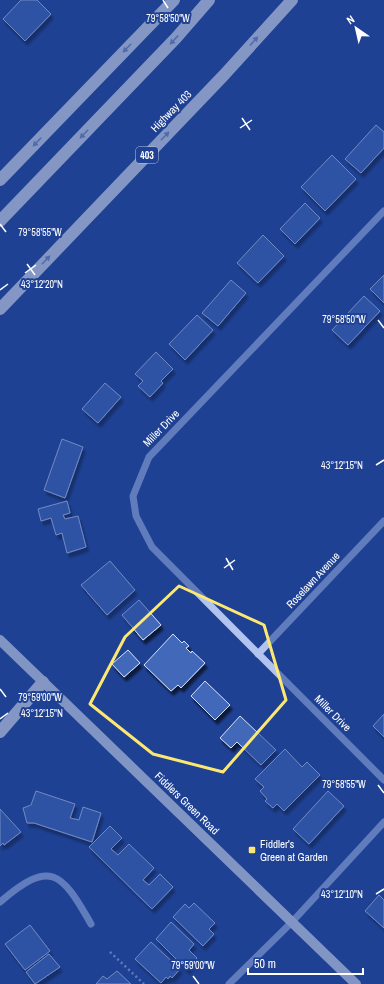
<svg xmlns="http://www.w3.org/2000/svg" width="384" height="984" font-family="'Archivo Narrow',sans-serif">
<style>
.building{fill:#4367b9;stroke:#d7e2fa;filter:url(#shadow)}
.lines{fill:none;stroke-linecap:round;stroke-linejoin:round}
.path{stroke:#b1c4ee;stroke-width:2.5;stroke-dasharray:2 3;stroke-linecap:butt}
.minor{stroke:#b1c4ee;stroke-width:7}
.major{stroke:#f8faff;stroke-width:10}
.highway{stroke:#fff;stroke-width:12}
.oneway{fill:#8fa0ca}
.marked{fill:none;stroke:#fce871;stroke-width:3;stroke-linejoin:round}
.ticks{fill:none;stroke:#fff;stroke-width:1.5}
.poi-dot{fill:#fce871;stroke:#1f4194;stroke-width:1.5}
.labels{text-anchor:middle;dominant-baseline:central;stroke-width:4;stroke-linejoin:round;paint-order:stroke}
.shield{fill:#1f4194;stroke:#bcc6df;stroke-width:1}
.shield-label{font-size:10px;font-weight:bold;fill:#fff}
.street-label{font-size:11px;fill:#fff;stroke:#1f4194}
.poi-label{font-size:11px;fill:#fff;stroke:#1f4194;text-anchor:start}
.ticks-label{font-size:10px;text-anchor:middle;fill:#fff;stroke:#1f4194;stroke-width:4;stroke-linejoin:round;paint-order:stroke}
</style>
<defs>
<filter id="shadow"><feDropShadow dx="2.5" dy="4.5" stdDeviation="1" flood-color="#0009"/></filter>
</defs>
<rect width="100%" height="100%" fill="#1f4194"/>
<!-- building -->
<g class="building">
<polygon points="21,0 37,0 51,14 25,41 3,19"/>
<polygon points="376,125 384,132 384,148 361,173 345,159"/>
<polygon points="332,155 356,179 325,211 301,187"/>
<polygon points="305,203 320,218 295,244 280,229"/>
<polygon points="263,235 284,256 258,283 237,263"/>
<polygon points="384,275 384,303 370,289"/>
<polygon points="231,280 246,293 218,326 202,313"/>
<polygon points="364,296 380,311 348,345 332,330"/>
<polygon points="197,315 213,330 185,360 169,344"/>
<polygon points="156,352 173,369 161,381 163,383 150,397 138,386 143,381 135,374"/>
<polygon points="105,383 121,397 98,423 82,409"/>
<polygon points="62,439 83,447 65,498 44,490"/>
<polygon points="67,501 70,513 63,515 65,519 78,516 86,547 67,553 62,533 56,535 51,518 41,521 38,509"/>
<polygon points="110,561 135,590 107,615 81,585"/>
<polygon points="139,600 161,625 143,640 122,615"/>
<polygon points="173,634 182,643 184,641 189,646 186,648 191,653 192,651 205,663 181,688 178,685 171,691 144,665"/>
<polygon points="128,650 140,663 124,677 112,664"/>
<polygon points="205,681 230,705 215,720 191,696"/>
<polygon points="384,714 384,737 373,726"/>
<polygon points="240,716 276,750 261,765 237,742 231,748 220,738"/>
<polygon points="285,749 302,767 307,762 320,775 284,811 277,804 273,808 265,801 267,799 260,791 264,787 255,779"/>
<polygon points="36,791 75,804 70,818 79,820 83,807 101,813 92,842 34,823 27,823 23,808 31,805"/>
<polygon points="328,791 344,806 309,844 293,829"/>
<polygon points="0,809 21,832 4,845 3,843 0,846"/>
<polygon points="110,826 122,838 111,849 118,855 129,844 154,868 143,880 149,885 160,874 173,887 152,909 89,847"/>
<polygon points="379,895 384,900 384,928 365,911"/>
<polygon points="194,903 215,923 209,929 214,934 203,946 173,917 185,904 189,908"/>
<polygon points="171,922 194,944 189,950 197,958 187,970 156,939"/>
<polygon points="30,925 50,951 25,970 5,944"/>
<polygon points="151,942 180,969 172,978 170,976 168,979 166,977 161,983 135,959"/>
<polygon points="49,954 60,967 35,984 26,972"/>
<polygon points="117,971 131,984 96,984 103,976 107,979"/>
</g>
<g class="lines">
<!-- path -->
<polyline class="path" points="110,952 144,984"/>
<!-- minor -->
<g class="minor">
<polyline points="384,211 149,457 133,496 136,516 152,547 384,780"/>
<polyline points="258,654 384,521"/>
<path d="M0,902C50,859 61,871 91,924"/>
<polyline points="229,984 292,922 384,822"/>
</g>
<!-- major -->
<polyline class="major" points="0,640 356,984"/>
<!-- highway -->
<g class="highway">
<polyline points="0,180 174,0"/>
<polyline points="0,221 176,38 209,0"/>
<polyline points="0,309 224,75 292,0"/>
<polyline points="0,732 43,682"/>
</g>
</g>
<!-- one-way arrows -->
<defs><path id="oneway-solid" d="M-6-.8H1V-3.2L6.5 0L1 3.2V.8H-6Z"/></defs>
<g class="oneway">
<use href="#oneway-solid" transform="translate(174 40) rotate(133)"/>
<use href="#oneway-solid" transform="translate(254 41) rotate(-48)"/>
<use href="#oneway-solid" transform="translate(127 48) rotate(134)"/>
<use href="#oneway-solid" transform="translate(84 134) rotate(134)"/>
<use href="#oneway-solid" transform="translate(165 136) rotate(-46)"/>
<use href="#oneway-solid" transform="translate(37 142) rotate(134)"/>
<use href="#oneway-solid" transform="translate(46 260) rotate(-46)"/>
</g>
<!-- marked area -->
<path d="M0 0H384V984H0ZM179,586L264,625L286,700L223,772L153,754L90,704L125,637Z" fill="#1f4194" fill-opacity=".55" fill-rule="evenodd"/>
<path class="marked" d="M179,586L264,625L286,700L223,772L153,754L90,704L125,637Z"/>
<!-- ticks -->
<path class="ticks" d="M163,0L168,8M242,118L250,130M240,128L252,120M0,224L6,232M27,264L35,275M25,273L36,265M0,290L8,284M378,320L384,328M376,465L384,460M226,558L233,570M224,568L235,560M0,689L6,697M0,719L8,713M378,785L384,793M376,894L384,889M193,976L199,984"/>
<!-- markers -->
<rect class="poi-dot" x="248" y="846" width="8" height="8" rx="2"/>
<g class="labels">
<!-- shield labels -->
<rect class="shield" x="136" y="147" width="22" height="16" rx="3"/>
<g class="shield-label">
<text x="147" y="155">403</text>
</g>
<!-- street labels -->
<g class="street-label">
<text transform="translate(171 111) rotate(-46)">Highway 403</text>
<text transform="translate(161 428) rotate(-46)">Miller Drive</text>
<text transform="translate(313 580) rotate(-47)">Roselawn Avenue</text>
<text transform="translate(333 713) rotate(45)">Miller Drive</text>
<text transform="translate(187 803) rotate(44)">Fiddlers Green Road</text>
</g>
<!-- poi labels -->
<g class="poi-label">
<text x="260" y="844">Fiddler's<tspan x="260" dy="13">Green at Garden</tspan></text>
</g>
</g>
<g class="ticks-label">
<text x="168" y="22">79°58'50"W</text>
<text x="40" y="236">79°58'55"W</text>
<text x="42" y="288">43°12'20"N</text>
<text x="344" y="323">79°58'50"W</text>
<text x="342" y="469">43°12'15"N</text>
<text x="40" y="701">79°59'00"W</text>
<text x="42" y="717">43°12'15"N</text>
<text x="344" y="788">79°58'55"W</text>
<text x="342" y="898">43°12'10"N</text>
<text x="193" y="969">79°59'00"W</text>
</g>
<!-- north arrow -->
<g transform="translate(356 28) rotate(326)" stroke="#1f4194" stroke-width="3" paint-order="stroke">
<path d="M0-3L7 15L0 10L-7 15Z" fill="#ffffff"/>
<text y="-6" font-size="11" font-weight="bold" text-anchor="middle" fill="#ffffff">N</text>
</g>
<!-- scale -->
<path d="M248 968v6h115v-6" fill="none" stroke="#ffffff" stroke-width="2"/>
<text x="254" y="968" font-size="12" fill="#ffffff" stroke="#1f4194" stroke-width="3" paint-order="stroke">50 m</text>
</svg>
